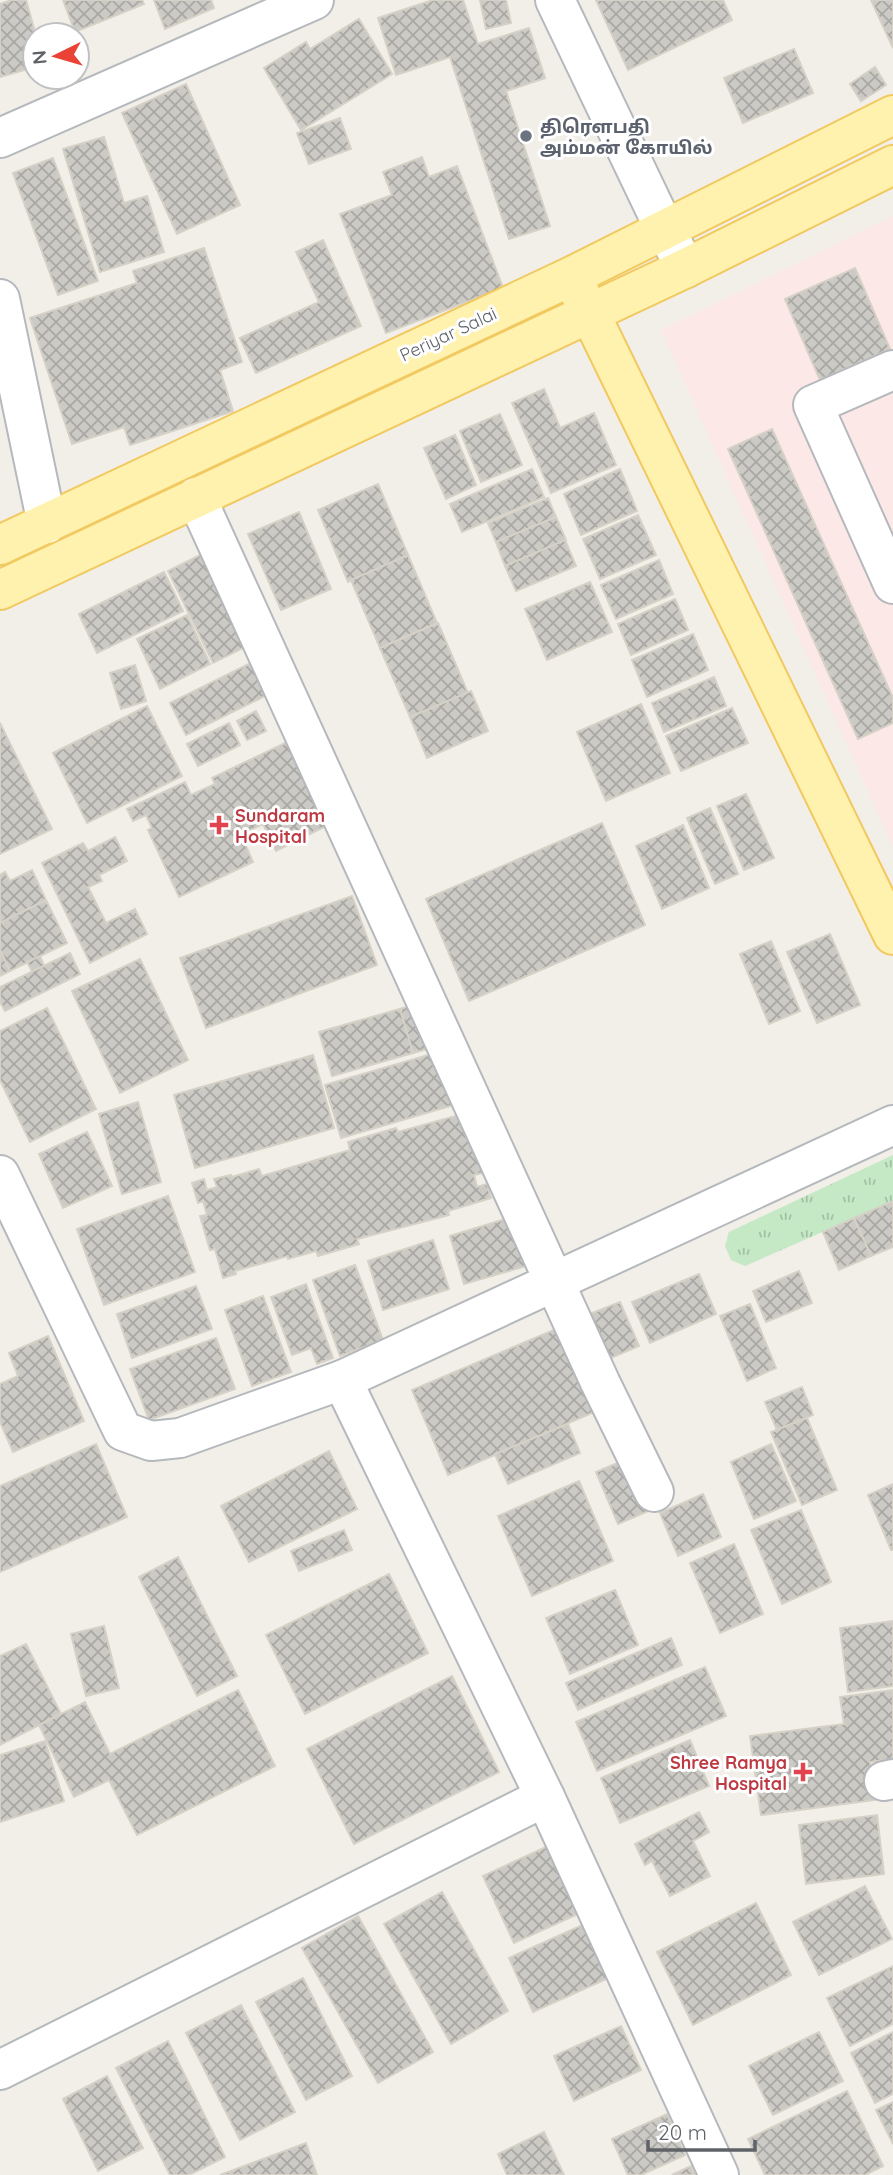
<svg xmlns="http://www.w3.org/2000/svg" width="893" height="2175" font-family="Quicksand,'Noto Sans Tamil',sans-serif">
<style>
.medical{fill:#fce8e6}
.grass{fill:url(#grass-tufts)}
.building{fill:url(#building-cross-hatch);stroke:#d6d1c6;stroke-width:2}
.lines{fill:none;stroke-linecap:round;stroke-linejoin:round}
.minor-casing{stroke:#b5b8bc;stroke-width:42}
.major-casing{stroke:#f2c960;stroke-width:42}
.minor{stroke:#fff;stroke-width:38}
.major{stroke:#fff2af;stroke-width:38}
.worship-dot{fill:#6b7280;stroke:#fff;stroke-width:2.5}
.health-dot{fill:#e0444e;stroke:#fff;stroke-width:2.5}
.labels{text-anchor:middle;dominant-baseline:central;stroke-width:6;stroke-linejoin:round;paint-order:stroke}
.worship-label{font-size:18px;font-weight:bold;fill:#5b616d;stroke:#fff;text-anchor:start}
.street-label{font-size:18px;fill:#5f6368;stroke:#fff}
.health-label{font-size:18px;font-weight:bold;fill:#be3a42;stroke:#fff;text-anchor:start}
</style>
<defs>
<pattern id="grass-tufts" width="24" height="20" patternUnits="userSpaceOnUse" patternTransform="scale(1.75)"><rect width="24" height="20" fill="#c5e8c5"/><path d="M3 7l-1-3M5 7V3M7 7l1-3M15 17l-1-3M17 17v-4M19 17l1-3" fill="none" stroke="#a3c0a4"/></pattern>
<pattern id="building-cross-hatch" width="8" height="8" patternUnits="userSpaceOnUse" patternTransform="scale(1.75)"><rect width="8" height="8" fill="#cccac5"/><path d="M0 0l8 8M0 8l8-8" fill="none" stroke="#a9a8a4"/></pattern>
</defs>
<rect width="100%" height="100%" fill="#f1efe8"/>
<!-- medical -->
<polygon class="medical" points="893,216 893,847 661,330"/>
<!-- grass -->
<polygon class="grass" points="893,1155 893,1201 745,1266 731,1260 725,1246 729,1232"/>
<!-- building -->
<g class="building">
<polygon points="12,0 26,0 36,35 35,67 0,77 0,4"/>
<polygon points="63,0 142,0 144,4 75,32"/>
<polygon points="154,0 211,0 214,8 165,29"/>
<polygon points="433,0 463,0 478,44 529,28 545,78 506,91 550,226 509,239 450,57 396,75 378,18"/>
<polygon points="480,0 506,0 511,23 486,29"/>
<polygon points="596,0 723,0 732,20 628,70"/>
<polygon points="871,0 893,0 893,48"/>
<polygon points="359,19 392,74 301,130 264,68 306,42 310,49"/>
<polygon points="794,49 813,93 743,123 724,78"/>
<polygon points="875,67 886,85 861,101 850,84"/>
<polygon points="186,84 240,205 177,234 122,113"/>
<polygon points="340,118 351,149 309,164 297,133"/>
<polygon points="104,137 124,203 147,196 164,252 100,272 63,149"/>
<polygon points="422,157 429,177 457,166 503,288 386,333 340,214 392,195 383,172"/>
<polygon points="53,158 98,281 58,295 13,173"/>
<polygon points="323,240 361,326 256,373 240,338 319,302 296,252"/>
<polygon points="204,248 242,362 220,370 233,411 130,445 124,427 72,444 30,318 137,283 133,271"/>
<polygon points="855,268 890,349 820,380 785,299"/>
<polygon points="544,389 560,428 594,413 616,465 551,493 512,403"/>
<polygon points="500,414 522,465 481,482 460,431"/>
<polygon points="772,429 893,698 893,723 858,739 728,449"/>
<polygon points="455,435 476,485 446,499 424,448"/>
<polygon points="532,469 544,497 462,532 450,504"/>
<polygon points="620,469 637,511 581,535 564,494"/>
<polygon points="378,484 408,555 348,582 318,510"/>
<polygon points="548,498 556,517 496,542 488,523"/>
<polygon points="299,512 331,589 281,610 248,534"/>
<polygon points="638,515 656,555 600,579 583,539"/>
<polygon points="556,517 566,540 505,566 496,542"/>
<polygon points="565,540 576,566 516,591 505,566"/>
<polygon points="208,551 253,643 213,663 168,571"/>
<polygon points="408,555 437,623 380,648 351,580"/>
<polygon points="659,560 673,594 616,619 601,585"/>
<polygon points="164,572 183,611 97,653 79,614"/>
<polygon points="590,582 612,632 547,660 525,609"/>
<polygon points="675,599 688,630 631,655 618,624"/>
<polygon points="187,615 210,664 160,689 137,639"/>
<polygon points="438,623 468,693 410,717 380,648"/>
<polygon points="693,634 708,670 647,697 632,660"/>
<polygon points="259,659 275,691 186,735 170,703"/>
<polygon points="135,665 146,701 121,709 110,673"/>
<polygon points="714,677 726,706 664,732 652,703"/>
<polygon points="471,691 488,731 427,758 410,717"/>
<polygon points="641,704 670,773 606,801 577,732"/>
<polygon points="147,706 182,776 87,823 53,753"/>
<polygon points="732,708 748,743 681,771 666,736"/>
<polygon points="256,711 266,731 247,740 237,721"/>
<polygon points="0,723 52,829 0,854"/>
<polygon points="229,723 240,745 198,766 187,744"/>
<polygon points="287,742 326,826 276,851 263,824 241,835 253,862 179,897 148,830 152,828 146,815 133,821 127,809 185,782 191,795 215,784 212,778"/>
<polygon points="746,794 774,858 744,870 717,806"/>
<polygon points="710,808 738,874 715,884 687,818"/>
<polygon points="602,823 645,925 469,1001 426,899"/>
<polygon points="683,825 709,888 662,909 636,846"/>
<polygon points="115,837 127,861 99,875 102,881 88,887 106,923 135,909 147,934 90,963 42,863 83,843 88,851"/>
<polygon points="32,870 46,900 0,923 0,875 5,872 10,881"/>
<polygon points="352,896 377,965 206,1028 180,958"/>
<polygon points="46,900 67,943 10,971 0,950 0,923"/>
<polygon points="830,934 860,1005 817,1023 787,952"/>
<polygon points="771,941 800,1011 769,1024 740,954"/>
<polygon points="0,950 10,971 0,976"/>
<polygon points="70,953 80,974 5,1011 0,1002 0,987"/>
<polygon points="40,956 44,966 32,971 27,962"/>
<polygon points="140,959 188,1060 120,1093 72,991"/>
<polygon points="425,1001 438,1046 413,1053 400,1009"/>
<polygon points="47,1008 96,1109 30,1142 0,1080 0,1031"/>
<polygon points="400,1009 413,1053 332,1076 319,1032"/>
<polygon points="442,1051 457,1104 341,1138 325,1085"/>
<polygon points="313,1055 334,1128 195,1168 174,1095"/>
<polygon points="138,1102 161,1182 122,1194 99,1114"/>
<polygon points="466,1113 464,1130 467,1140 473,1138 483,1173 474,1175 477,1187 487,1184 491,1198 448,1211 449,1215 357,1239 359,1244 318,1256 316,1251 288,1259 288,1256 235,1271 236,1274 223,1278 215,1249 210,1250 200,1216 207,1215 203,1201 198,1203 192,1183 204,1179 207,1190 217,1187 214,1179 231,1175 232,1177 259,1169 262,1176 350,1150 348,1142 396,1128 398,1132"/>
<polygon points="87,1132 112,1186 63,1208 39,1154"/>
<polygon points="168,1196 195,1272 104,1305 77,1229"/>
<polygon points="893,1201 893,1247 871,1256 854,1218"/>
<polygon points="512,1217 526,1266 464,1284 450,1236"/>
<polygon points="854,1218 871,1256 839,1270 823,1232"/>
<polygon points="433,1240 449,1289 383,1310 368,1261"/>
<polygon points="355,1265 383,1340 340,1356 313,1280"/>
<polygon points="799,1271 812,1303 766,1322 753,1291"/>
<polygon points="699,1274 716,1314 650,1343 632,1302"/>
<polygon points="306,1284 333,1358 317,1364 311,1348 292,1355 271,1297"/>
<polygon points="196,1286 212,1329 132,1358 117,1314"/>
<polygon points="263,1296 291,1372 252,1386 225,1310"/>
<polygon points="620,1302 639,1346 606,1360 587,1315"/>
<polygon points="750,1304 776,1368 747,1381 720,1316"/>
<polygon points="563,1326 599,1410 448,1475 412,1390"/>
<polygon points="48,1336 84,1421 13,1452 0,1422 0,1384 18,1376 9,1353"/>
<polygon points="216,1338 235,1389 149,1420 130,1369"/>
<polygon points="802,1387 813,1415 777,1430 765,1402"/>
<polygon points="807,1418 837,1490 802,1505 771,1432"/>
<polygon points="568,1424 580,1453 508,1484 495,1454"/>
<polygon points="96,1444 127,1517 0,1572 0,1486"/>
<polygon points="771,1444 796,1501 754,1519 731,1462"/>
<polygon points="329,1451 357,1509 249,1562 221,1506"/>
<polygon points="629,1458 651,1510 618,1524 596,1472"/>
<polygon points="579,1481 613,1561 532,1596 498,1516"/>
<polygon points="893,1484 893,1550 891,1550 868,1495"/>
<polygon points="703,1494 721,1537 678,1556 660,1513"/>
<polygon points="801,1510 831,1582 782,1604 751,1530"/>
<polygon points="344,1530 352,1550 299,1571 291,1551"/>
<polygon points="734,1544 763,1614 720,1633 690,1563"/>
<polygon points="178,1557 237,1676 197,1696 139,1577"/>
<polygon points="389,1574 428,1653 305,1714 266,1635"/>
<polygon points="615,1590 638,1645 570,1674 546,1618"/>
<polygon points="893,1621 893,1686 848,1692 840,1628"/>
<polygon points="104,1626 119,1688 86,1696 71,1634"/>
<polygon points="671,1638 682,1665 578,1710 566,1683"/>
<polygon points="26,1644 61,1714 0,1745 0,1656"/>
<polygon points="705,1667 726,1716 597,1771 576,1722"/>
<polygon points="452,1676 499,1772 354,1844 307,1749"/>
<polygon points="238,1690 275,1766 137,1835 109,1780 74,1797 39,1725 85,1702 110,1754"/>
<polygon points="893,1690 893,1759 870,1762 875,1800 761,1815 750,1736 844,1724 840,1697"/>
<polygon points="690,1740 709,1786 620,1823 601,1778"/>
<polygon points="45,1741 64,1801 0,1822 0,1755"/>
<polygon points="699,1812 709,1832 693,1841 710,1876 670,1896 652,1861 645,1865 635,1844"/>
<polygon points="877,1815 884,1874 806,1884 799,1825"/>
<polygon points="548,1846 578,1914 514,1943 483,1876"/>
<polygon points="865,1886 892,1939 819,1975 793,1922"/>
<polygon points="442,1892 508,2011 451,2044 384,1924"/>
<polygon points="756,1903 791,1975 693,2025 657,1952"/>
<polygon points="358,1916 433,2052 378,2083 302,1948"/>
<polygon points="589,1922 613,1976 533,2012 509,1958"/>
<polygon points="893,1966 893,2024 850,2046 827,1998"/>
<polygon points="303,1978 352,2076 306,2100 256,2002"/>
<polygon points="241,2005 295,2112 240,2140 186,2033"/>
<polygon points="621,2026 641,2070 574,2101 554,2056"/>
<polygon points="819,2032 843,2081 773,2115 749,2066"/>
<polygon points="893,2032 893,2094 875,2103 851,2053"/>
<polygon points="168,2041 225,2157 189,2175 170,2175 116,2068"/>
<polygon points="107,2076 143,2148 98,2171 63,2099"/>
<polygon points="847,2091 883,2166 865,2175 765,2175 748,2139"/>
<polygon points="893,2102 893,2144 876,2110"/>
<polygon points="667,2114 685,2155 641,2175 628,2175 612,2139"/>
<polygon points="544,2132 564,2175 507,2175 498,2154"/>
<polygon points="306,2143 317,2175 220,2175"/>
<polygon points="691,2166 695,2175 672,2175"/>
</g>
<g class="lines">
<!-- minor casing -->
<g class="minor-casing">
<g id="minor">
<polyline points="555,0 665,230 686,268"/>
<polyline points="0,138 314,0"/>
<polyline points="0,299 47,524"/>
<polyline points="893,370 813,405 893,584"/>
<polyline points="196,497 600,1382 654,1492"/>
<polyline points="0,1175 123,1431 151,1441 180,1438 342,1380 545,1797 719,2175"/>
<polyline points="342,1380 893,1125"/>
<polyline points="884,1781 893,1779"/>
<polyline points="0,2070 545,1797"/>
</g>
</g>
<!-- major casing -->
<g class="major-casing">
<g id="major">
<polyline points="578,289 893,935"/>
<polyline points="0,545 572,276 893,115"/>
<polyline points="0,590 686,268 893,165"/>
</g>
</g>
<!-- minor -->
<use href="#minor" class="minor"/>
<!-- major -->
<use href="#major" class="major"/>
</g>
<!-- markers -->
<circle class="worship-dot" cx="526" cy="136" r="7"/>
<g class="health-dot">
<path d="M215.5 814.5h7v7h7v7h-7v7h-7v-7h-7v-7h7z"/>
<path d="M799.5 1761.5h7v7h7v7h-7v7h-7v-7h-7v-7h7z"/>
</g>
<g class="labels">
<!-- worship labels -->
<g class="worship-label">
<text x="540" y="126">திரௌபதி<tspan x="540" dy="21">அம்மன் கோயில்</tspan></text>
</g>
<!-- street labels -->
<g class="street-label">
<text transform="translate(448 334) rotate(-25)">Periyar Salai</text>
</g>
<!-- health labels -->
<g class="health-label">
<text x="235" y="815">Sundaram<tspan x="235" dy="21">Hospital</tspan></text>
<text x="787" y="1762" text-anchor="end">Shree Ramya<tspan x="787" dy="21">Hospital</tspan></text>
</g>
</g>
<!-- north arrow -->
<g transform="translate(56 56) rotate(265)"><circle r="33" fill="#ffffff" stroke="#bfc1c3" stroke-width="2"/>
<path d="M0-5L12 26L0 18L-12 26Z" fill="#ea4335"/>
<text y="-10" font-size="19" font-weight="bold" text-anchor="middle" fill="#5f6368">N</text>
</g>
<!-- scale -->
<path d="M648 2140v10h107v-10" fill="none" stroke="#5f6368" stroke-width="3.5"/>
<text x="658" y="2140" font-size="21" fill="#5f6368" stroke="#ffffff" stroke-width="5" paint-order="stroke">20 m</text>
</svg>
